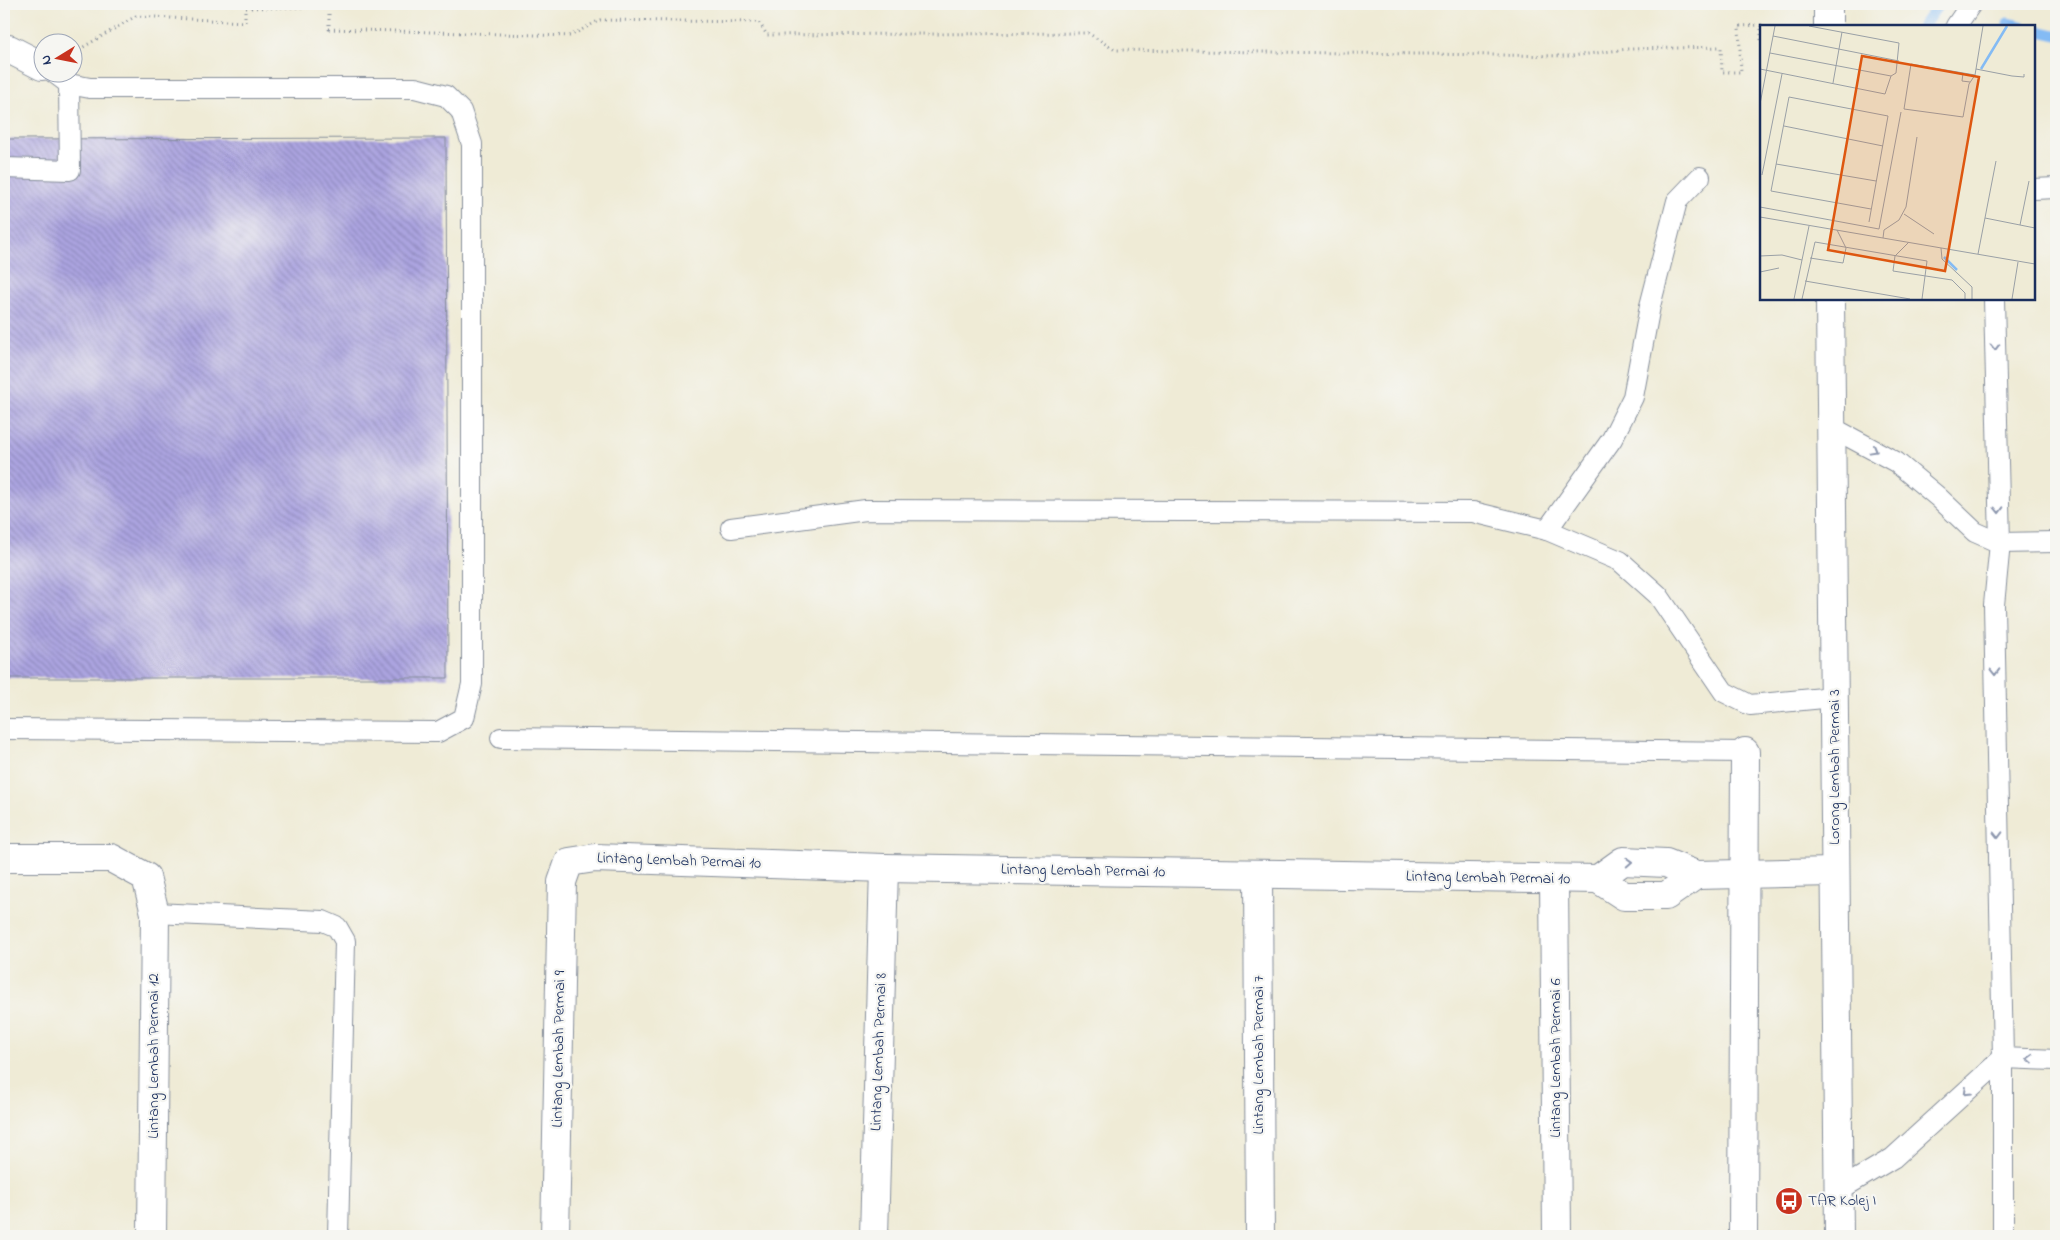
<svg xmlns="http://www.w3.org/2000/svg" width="2060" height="1240" font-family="'Indie Flower',sans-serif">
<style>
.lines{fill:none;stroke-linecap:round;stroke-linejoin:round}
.stream{stroke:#84bbf4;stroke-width:11}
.building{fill:url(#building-back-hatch)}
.lane-casing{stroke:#858d9a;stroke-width:22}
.street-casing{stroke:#858d9a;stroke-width:30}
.path{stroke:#858d9a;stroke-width:3;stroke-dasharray:1 4;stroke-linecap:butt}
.lane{stroke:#fff;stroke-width:20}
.street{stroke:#fff;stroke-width:28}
.oneway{stroke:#8d97ae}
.labels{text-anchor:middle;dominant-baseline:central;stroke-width:4.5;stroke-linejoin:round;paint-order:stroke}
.street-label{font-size:16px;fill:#1b2f5e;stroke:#f6f6f2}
.poi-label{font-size:16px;fill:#1b2f5e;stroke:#f6f6f2;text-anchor:start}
.inset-river{fill:none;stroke:#84bbf4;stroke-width:2.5}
.inset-road{fill:none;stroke:#9aa0a6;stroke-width:1}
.view{fill:#de5710;fill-opacity:0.15;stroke:#de5710;stroke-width:2.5}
.inset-edge{fill:none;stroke:#1b2f5e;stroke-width:2.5}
</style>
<defs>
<pattern id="building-back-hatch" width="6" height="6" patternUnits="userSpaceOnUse" patternTransform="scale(1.25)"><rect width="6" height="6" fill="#aca4e0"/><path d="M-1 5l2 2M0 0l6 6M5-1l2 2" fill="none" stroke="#8b86b9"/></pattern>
</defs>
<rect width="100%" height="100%" fill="#f6f6f2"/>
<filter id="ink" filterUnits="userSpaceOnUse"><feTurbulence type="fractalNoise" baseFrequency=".02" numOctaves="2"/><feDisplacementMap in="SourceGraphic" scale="10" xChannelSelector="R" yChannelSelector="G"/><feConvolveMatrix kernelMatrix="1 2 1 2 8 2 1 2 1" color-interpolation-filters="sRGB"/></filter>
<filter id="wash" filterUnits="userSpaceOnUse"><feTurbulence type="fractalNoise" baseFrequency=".0096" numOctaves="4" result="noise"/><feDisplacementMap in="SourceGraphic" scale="20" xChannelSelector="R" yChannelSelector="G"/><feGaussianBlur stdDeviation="1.12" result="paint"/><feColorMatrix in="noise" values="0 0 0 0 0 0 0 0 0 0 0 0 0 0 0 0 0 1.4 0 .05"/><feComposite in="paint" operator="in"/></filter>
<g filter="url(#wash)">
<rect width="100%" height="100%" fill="#efebd6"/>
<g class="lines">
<!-- stream -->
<g class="stream">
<polyline points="2008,23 2021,26"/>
<polyline points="1923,26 1939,4"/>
<polyline points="2034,30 2056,35"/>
</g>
</g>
<g id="blocks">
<!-- building -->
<polygon class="building" points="446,138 448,678 4,678 4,139"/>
</g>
</g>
<g filter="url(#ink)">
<use href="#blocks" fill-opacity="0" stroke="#858d9a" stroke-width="1"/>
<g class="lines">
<!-- lane casing -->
<g class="lane-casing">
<g id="lane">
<polyline points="1956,26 1971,4"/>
<polyline points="4,168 70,170 69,84"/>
<polyline points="2034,189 2056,188"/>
<polyline points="1994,299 2000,543 1994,605 2003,1058 2003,1236"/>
<polyline points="1831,427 1896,462 1938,497 1975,532 2000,543 2056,542"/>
<polyline points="731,528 866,510 1473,512 1547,530 1620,561 1658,595 1724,692 1750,705 1834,697"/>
<polyline points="1547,530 1612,439 1633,397 1650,306 1677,201 1700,177"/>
<polyline points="4,729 438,732 464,718 472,684 472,144 461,111 446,96 415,88 90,88 69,84 53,72"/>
<polyline points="501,738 1745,752"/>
<polyline points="155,913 323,921 337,927 345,941 338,1236"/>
<polyline points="1839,1190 1893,1158 2003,1058 2056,1060"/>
</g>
</g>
<!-- street casing -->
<g class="street-casing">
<g id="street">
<polyline points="1828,4 1828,26"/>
<polyline points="4,49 9,49 42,66"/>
<polyline points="1830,299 1839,1236"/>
<polyline points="4,858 111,858 146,877 155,913 152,1236"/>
<polyline points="1258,874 1260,1236"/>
<polyline points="1554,879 1557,1236"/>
<polyline points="1598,879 1623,861 1666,863 1696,875 1835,872"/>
<polyline points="555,1236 562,882 569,862 595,858 884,868 1598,879 1624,896 1666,896 1696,875"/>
<polyline points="874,1236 884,868"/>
<polyline points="1743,1236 1745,752"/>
</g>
</g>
<!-- path -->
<polyline class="path" points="75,52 136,16 245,22 245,8 329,7 329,29 570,36 600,20 759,22 767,35 1088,33 1115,50 1572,56 1628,49 1721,47 1722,72 1741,72 1739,26 1761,25 1761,43"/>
<!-- lane -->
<use href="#lane" class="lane"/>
<!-- street -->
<use href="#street" class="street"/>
</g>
<!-- one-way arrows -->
<defs><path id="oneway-chevron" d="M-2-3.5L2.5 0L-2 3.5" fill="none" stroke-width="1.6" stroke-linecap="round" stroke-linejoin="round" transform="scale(1.25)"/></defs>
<g class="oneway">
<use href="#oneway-chevron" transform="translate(1995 347) rotate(89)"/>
<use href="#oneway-chevron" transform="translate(1874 450) rotate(29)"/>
<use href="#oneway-chevron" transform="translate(1999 510) rotate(89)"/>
<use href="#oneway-chevron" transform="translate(1995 672) rotate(89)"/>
<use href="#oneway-chevron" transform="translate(1998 835) rotate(89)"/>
<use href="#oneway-chevron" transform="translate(1629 862) rotate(-3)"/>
<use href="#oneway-chevron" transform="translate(2030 1059) rotate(-178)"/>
<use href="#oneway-chevron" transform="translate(1967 1092) rotate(137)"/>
</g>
</g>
<!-- icons -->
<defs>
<g id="bus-disc" transform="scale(1.4375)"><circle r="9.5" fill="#c8321e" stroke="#f6f6f2"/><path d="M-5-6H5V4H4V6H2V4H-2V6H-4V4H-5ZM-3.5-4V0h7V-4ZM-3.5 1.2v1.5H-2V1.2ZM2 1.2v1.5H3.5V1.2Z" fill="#fff"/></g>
</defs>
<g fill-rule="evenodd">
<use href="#bus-disc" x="1789" y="1201"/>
</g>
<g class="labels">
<!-- street labels -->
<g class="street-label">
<text transform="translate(1835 767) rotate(-90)">Lorong Lembah Permai 3</text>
<text transform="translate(679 861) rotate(2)">Lintang Lembah Permai 10</text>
<text transform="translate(1083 871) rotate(1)">Lintang Lembah Permai 10</text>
<text transform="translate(1488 878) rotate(1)">Lintang Lembah Permai 10</text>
<text transform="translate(559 1049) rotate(-89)">Lintang Lembah Permai 9</text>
<text transform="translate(879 1052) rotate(-88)">Lintang Lembah Permai 8</text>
<text transform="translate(1259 1055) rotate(-90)">Lintang Lembah Permai 7</text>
<text transform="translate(154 1056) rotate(-90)">Lintang Lembah Permai 12</text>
<text transform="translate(1556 1058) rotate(-90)">Lintang Lembah Permai 6</text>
</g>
<!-- poi labels -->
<g class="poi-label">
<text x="1808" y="1201">TAR Kolej I</text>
</g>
</g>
<!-- overview -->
<g transform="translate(1760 25)">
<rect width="275" height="275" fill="#efebd6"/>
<path class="inset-river" d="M221,44L247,1M184,232L197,245"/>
<path class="inset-road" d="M13,11L139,36M10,28L131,51L136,48L139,18L49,1M0,44L125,69L131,51M216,44L252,51L264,52V49M203,48L202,56L210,57M215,50L151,39L144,84L203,92L209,59L215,50L223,1M73,58L82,7M0,79L15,1M24,101L123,121M16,139L116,156M2,150L22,49M0,182L119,204L141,87M144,189L174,209M0,192L275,239M225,193L275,203M109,197L128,91L29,72L11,166L111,184M260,200L269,156M123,213L124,205L139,195L146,182L157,112M149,217L135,231L133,246L192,255L205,268V274M181,223L182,234L212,262V274M218,229L236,136M0,231L22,230L42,235M50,233L83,238L86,223L77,205M0,247L19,243M45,256L150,274M34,274L49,201M42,274L55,217L167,236L162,274M252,274L258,237"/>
<path class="view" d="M102,31L219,52L185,246L68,225Z"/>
<rect width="275" height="275" class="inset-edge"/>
</g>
<!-- margin -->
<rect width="2060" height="1240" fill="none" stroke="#f6f6f2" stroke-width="20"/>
<!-- north arrow -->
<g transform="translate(58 58) rotate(260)"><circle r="24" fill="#f6f6f2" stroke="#9ea6b7"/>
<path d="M0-4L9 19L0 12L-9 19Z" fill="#c8321e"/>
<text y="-8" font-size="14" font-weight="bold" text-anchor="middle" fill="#1b2f5e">N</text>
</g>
</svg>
